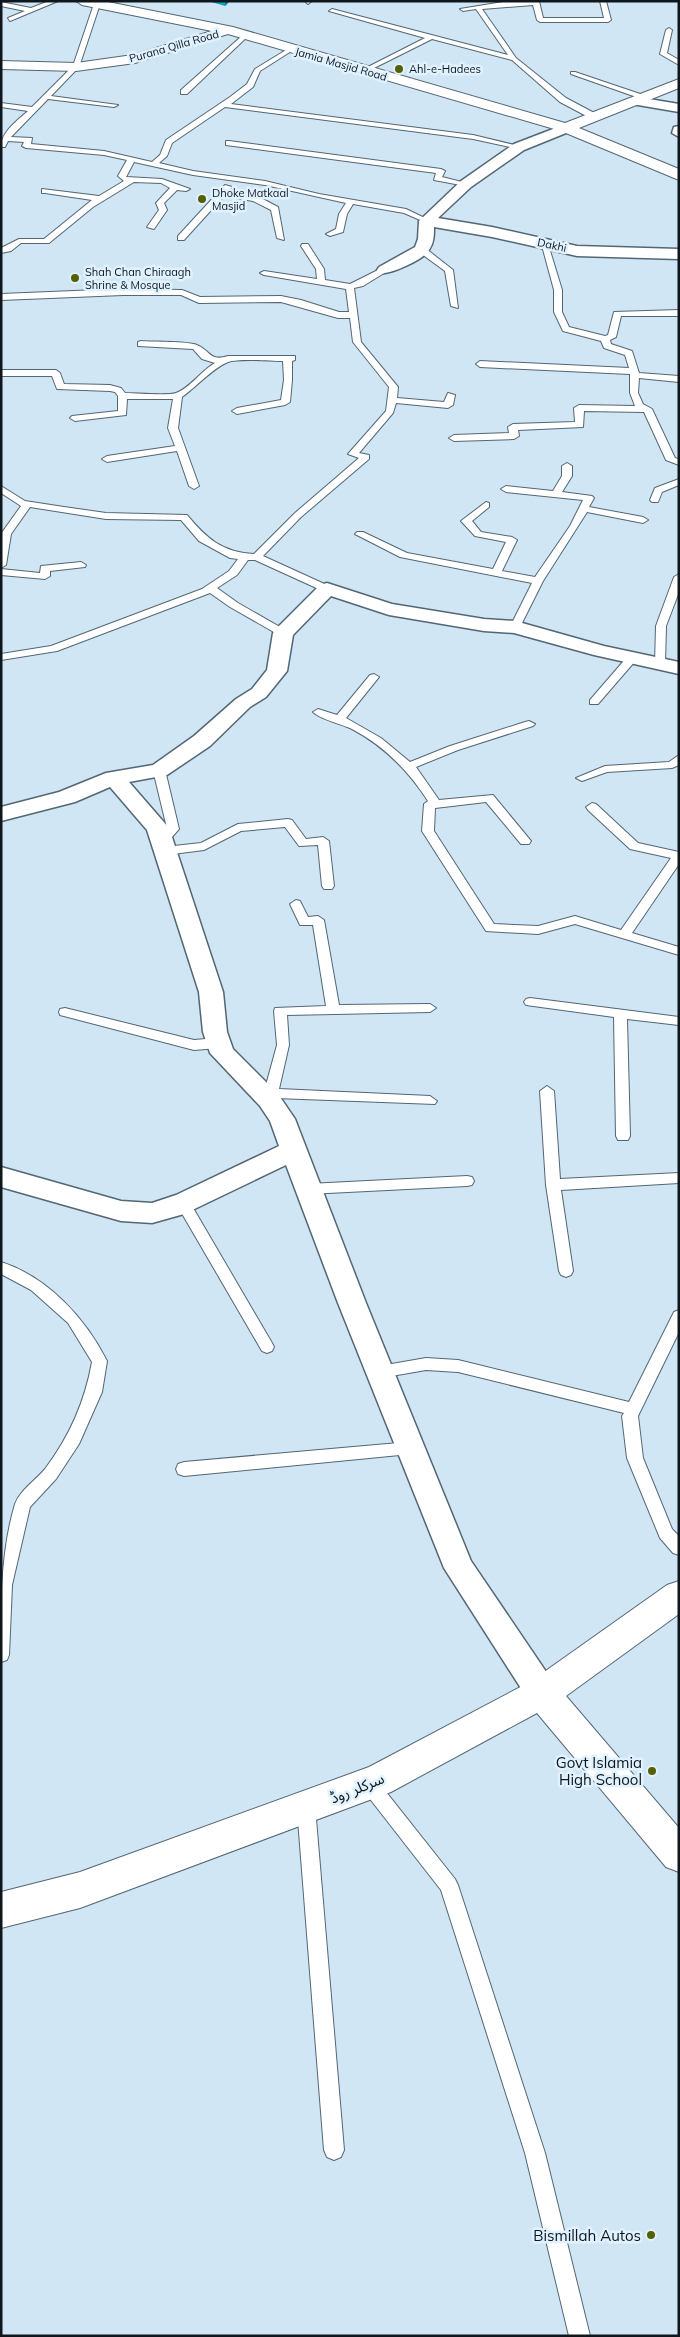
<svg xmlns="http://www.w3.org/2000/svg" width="680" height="2337" font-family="Mulish,'Noto Sans Arabic',sans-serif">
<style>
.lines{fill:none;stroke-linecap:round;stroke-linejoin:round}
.lane-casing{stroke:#536673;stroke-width:2}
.street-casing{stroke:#536673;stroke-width:3}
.secondary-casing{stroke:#536673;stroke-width:2}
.lane{fill:#fff;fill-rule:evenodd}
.street{fill:#fff;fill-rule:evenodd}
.secondary{fill:#fff;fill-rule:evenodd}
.wall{fill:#0ea4be}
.shaded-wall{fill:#0b869b}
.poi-dot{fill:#556000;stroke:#e0f2ff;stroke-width:2}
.labels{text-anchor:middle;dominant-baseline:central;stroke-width:5;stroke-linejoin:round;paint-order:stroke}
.far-street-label{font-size:11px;fill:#0f171c;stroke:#e0f2ff}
.far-poi-label{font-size:11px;fill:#0f171c;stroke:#e0f2ff;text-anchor:start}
.near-poi-label{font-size:15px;fill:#0f171c;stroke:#e0f2ff;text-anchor:end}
.near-street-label{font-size:15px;fill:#0f171c;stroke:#e0f2ff}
</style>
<rect width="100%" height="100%" fill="#d0e6f5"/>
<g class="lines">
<!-- lane casing -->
<g class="lane-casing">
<g id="lane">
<polygon points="49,1 58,1 10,21 8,18 25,11 1,6 1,2 31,8"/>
<polygon points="305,1 312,1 308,4"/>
<polygon points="539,1 543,18 604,18 600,1 606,1 611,20 608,22 540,22 537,20 533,5 482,9 516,58 566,98 598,115 598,119 592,119 560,102 512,60 432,39 366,72 362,72 362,70 425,38 329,11 332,9 508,55 476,9 463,11 460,9 503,2"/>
<path d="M97,2L100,4L79,67L51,96L118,105L114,107L48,99L11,137L32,138L31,144L104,151L152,162L160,155L166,140L230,97L247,84L255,69L291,47L294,49L293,50L260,71L253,87L231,104L473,135L523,147L519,149L473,139L225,107L172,143L167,156L159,163L193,171L265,181L319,194L406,209L431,221L427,223L404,213L353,204L347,214L343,232L330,236L326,234L336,229L339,214L346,203L265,185L193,175L134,162L126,177L162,179L190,189L186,191L177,190L164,203L167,210L154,229L147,227L159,210L156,203L170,188L161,183L134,182L93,207L49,243H21L11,251L1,253V248L19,239H44L92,200L45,193H42V189L99,196L124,181L118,176L127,160L104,155L26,148L22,146L24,142L8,141L5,147H1C1,132 18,120 28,111L1,107V103L32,107L73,66L94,4Z"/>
<polygon points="669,28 672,30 667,53 679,60 679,65 660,54 666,30"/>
<polygon points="243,35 248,36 187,94 181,94 181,90"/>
<polygon points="571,72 575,72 649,97 642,99 571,74"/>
<polygon points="229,141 441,169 445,171 442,177 470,184 466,186 434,180 436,173 226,145 226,141"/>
<polygon points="225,185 232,187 228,192 259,197 278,207 284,240 277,238 271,210 253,201 224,196 184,240 178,240 178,236"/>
<polygon points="541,242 548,244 562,290 562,312 569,327 605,336 608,335 614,312 679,310 679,316 621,316 616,337 610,340 611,344 632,351 639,373 679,376 679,382 639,378 638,393 643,404 652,409 675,458 679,459 679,465 666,460 644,412 584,411 583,427 518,430 519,436 514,439 454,441 449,438 454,435 509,433 508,427 513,424 575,422 574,408 579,405 635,406 630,393 630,374 480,367 476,364 480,361 629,368 625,355 604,348 601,341 563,331 554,312 554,290"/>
<path d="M302,244H308L324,269L325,280L350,284L382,268L389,270L363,286L354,288L361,342L398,387L397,398L444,402L448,393L455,395L453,405L448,408L396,403L393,413L359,453L369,455V459L301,517L263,556L331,587V591H323L255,560H248L237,575L217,588L238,603L287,631V635H279L230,607L210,593L57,651L1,660V654L51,646L202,589L229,571L238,559L230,558L199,541L181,520L106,519L30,507L11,534L6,565L1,568V534L21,506L1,493V486L25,501L64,507L106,513L187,515C207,539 222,552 254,554L295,513L359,458L348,454L386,411L389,387L353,342L350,318H338L281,302L199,303L181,295H123L1,300V294L123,289L182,290L200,297L281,296L301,300L339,312H349L346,289L264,275L260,273L264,271L317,279L316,269L301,246Z"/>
<polygon points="419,248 425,248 453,270 458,308 451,306 445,271 419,252"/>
<path d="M141,341C153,342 187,341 197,345C210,350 209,362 228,356H295V360L292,361V380L290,402L285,405L237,414L232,411L237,408L281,400L284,380L283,361C269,361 240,358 228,362C213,368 196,387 182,397L178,428L199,486L194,489L189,486L177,451L107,462L102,459L107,456L175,446L168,428L173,399H127L126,415L75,421L70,418L72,416L118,411V396L115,392L110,391L57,389L52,376H1V370H56L60,373L64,384L110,385L121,388L125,393C137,393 166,396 176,393C189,389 202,370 215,363L202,359L193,349L138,346V342Z"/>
<polygon points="567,463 572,466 572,476 562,492 592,496 594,498 589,507 643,517 648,520 643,523 587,512 543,581 519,629 515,630 510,627 532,583 400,557 355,534 357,532 363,532 407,553 493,569 506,542 475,536 461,521 486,502 489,503 489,507 472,521 481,532 512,537 517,540 502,571 535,577 570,526 583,500 506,492 501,489 506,486 553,491 562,476 562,466"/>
<polygon points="679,479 679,485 662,492 658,502 652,502 650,500 655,488"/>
<polygon points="81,562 86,565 85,567 50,571 50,576 45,579 1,575 1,569 40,573 41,566"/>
<polygon points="679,574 679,592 666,626 665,664 660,667 655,664 656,626 674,577"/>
<polygon points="632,655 636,656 636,660 598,704 590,704 590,700 628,656"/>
<path d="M374,674L379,677L346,718L381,738L410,762L450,746L525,722L529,721L535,724L533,726L458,750L416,767L439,800L493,795L531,841L529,844H521L486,802L435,808L434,831L494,924L538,926L575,916L621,930L671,858L630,849L588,810L586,807L592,803L596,804L638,843L679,852V864L632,933L679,947V955L575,924L538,934L486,931L422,831L424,804L428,801C408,770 384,746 352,729C341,724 320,719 313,712L318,709L337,715L370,675Z"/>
<polygon points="679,755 679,765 672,768 607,772 582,781 576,778 605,766 669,762"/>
<polygon points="159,767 165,770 179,829 166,844 162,845 156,841 167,828 153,770"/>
<polygon points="288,819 292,820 306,839 323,837 329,841 334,886 332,889 324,889 322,886 318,845 299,846 285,827 241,831 204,850 165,855 159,851 165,847 201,843 238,824"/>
<polygon points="296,900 300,901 308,917 318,916 324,920 339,1005 430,1004 436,1008 430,1012 287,1015 289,1045 279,1089 430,1096 437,1101 435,1104 276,1098 274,1103 264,1103 262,1100 277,1045 274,1011 275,1008 326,1006 313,925 300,925 290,904"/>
<polygon points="530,998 679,1017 679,1025 627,1019 630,1136 628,1140 618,1140 616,1136 614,1017 526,1005 524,1002 526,999"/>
<polygon points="65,1008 194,1040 218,1038 224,1043 218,1048 194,1050 60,1015 59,1012 60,1009"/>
<polygon points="547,1086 554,1091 560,1179 679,1173 679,1183 561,1190 573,1271 571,1275 566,1277 561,1275 559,1271 546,1185 540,1091"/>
<polygon points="467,1176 472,1177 474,1181 472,1185 467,1186 308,1194 303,1193 301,1189 303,1185 308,1184"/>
<polygon points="184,1200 189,1201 272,1343 274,1347 272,1351 267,1353 262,1351 177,1205 179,1201"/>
<path d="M1,1262C48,1277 86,1319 107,1361L102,1392L79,1444L56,1479L30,1507L12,1585L9,1655L7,1660L1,1662C1,1609 0,1554 15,1504C20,1490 36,1480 45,1469C70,1436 85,1401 92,1362L68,1323L31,1290L1,1274Z"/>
<polygon points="679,1310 679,1332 638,1416 643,1458 672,1529 679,1536 679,1555 673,1553 660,1538 627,1458 622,1416 624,1413 458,1372 426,1370 380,1378 375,1376 372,1372 375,1368 380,1366 426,1358 458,1360 629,1402 674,1312"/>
<polygon points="410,1442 415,1443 418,1448 415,1453 410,1454 184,1476 178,1474 176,1469 178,1464 184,1462"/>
<polygon points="369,1776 375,1778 455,1879 458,1885 545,2153 590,2336 569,2336 525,2153 441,1890 363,1790 360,1784 363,1778"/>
<polygon points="306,1799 312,1801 315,1807 344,2150 341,2157 334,2160 327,2157 324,2150 297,1807 300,1801"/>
</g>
</g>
<!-- street casing -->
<g class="street-casing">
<g id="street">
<polygon points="637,97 679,104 679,112 632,104 630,101"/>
<path d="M566,124L573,128L571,131L524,150L471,187L438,218L492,227L577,246L679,249V259L577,256L492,237L434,227C434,235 434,243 429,250C425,259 388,276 379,273L377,270L379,267L415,247L418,239L419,221L461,181L514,144Z"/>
<polygon points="679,126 679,137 672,133 674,127"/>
<polygon points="327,583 392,604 484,619 515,621 604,646 679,662 679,674 594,655 514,633 484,631 389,615 331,596 293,635 287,671 266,697 250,707 210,746 167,775 129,782 169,828 223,992 227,1032 233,1049 278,1094 295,1119 366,1303 471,1561 553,1682 558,1693 553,1704 542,1708 531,1704 444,1568 338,1303 286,1165 184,1214 152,1223 121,1221 1,1187 1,1167 121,1201 152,1203 176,1195 279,1146 270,1121 260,1106 210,1053 203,1032 199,992 147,830 110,787 75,802 1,821 1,807 59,792 106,773 153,765 194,736 236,699 252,689 267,670 273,633 276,629 320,585"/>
</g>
</g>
<!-- secondary casing -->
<g class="secondary-casing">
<g id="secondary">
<polygon points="76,1 103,1 233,27 565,123 679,79 679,88 579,128 679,169 679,180 561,131 228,34 135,63 76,71 1,69 1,61 76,63 133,55 212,31 82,5"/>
<polygon points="679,1581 679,1614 566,1696 679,1828 679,1872 666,1867 537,1713 391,1792 80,1908 1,1928 1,1892 80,1872 369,1767 530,1682 667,1585"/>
</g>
</g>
<!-- lane -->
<use href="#lane" class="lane"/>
<!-- street -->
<use href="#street" class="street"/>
<!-- secondary -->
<use href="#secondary" class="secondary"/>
</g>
<!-- wall -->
<polygon class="wall" points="208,1 230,1 225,6"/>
<!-- shaded-wall -->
<polygon class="shaded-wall" points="225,1 230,1 225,6"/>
<!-- markers -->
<g class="poi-dot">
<circle cx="399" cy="69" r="5"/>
<circle cx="202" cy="199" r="5"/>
<circle cx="75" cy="278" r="5"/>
<circle cx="652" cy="1771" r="5"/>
<circle cx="651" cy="2235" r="5"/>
</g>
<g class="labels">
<!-- far-street labels -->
<g class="far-street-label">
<text transform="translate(174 46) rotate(-16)">Purana Qilla Road</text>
<text transform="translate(341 64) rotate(16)">Jamia Masjid Road</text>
<text transform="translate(552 245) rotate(12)">Dakhi</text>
</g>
<!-- far-poi labels -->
<g class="far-poi-label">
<text x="409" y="69">Ahl-e-Hadees</text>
<text x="212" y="193">Dhoke Matkaal<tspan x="212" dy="13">Masjid</tspan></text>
<text x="85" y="272">Shah Chan Chiraagh<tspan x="85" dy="13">Shrine &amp; Mosque</tspan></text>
</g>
<!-- near-poi labels -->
<g class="near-poi-label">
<text x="642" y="1762">Govt Islamia<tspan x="642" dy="17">High School</tspan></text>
<text x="641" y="2235">Bismillah Autos</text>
</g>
<!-- near-street labels -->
<g class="near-street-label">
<text transform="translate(357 1788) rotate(-22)">سرکلر روڈ</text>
</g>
</g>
<!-- border -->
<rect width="680" height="2337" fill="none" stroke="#0f171c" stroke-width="5"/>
</svg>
